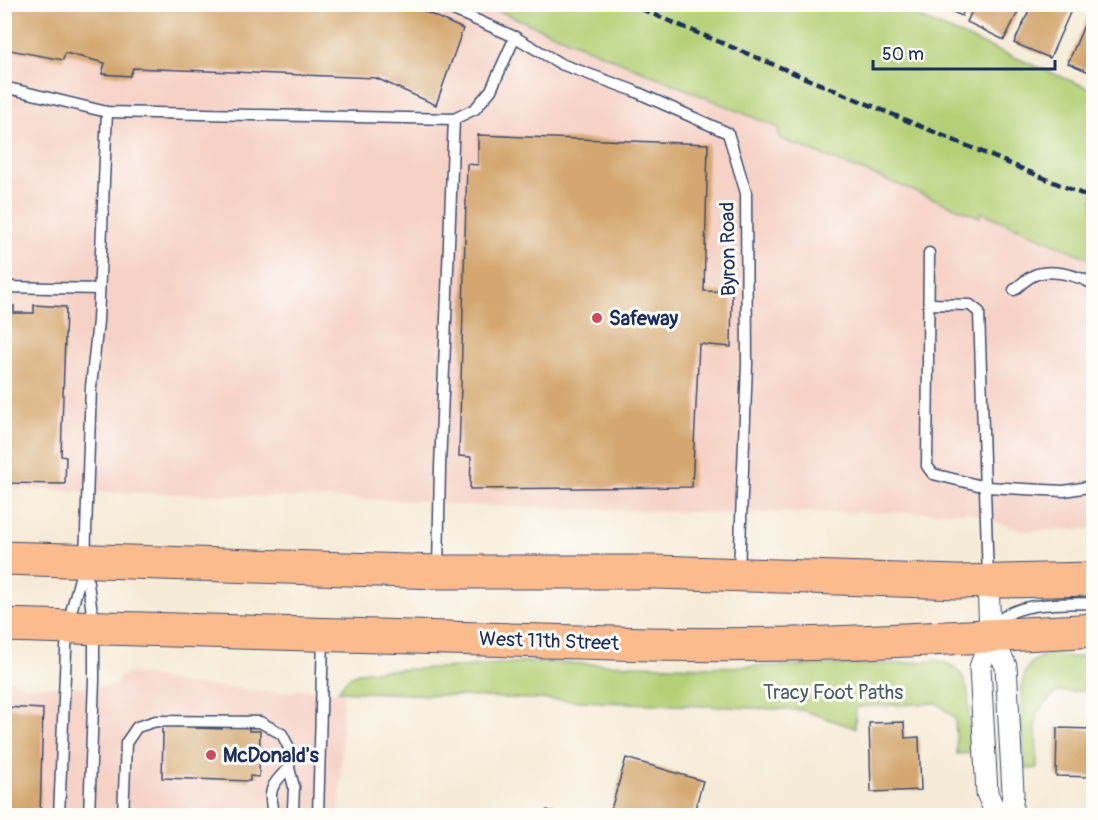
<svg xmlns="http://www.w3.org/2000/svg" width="1098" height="820" font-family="Pangolin,sans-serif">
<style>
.built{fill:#f6d1c5}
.green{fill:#b4d076;stroke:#68806a;stroke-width:1.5}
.building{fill:#d4a76f}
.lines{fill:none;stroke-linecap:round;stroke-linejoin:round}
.service-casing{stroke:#3c4b70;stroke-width:13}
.minor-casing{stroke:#3c4b70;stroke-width:23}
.primary-casing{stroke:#3c4b70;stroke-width:35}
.service{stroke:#fff;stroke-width:10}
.minor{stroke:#fff;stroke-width:21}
.primary{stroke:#fbbb8d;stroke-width:33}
.rail{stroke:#1b2f5e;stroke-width:4.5;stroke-dasharray:9 4.5;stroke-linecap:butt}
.poi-dot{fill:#d1495b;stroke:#fdfcf7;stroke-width:2}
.labels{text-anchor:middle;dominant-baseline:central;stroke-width:6;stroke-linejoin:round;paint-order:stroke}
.street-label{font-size:20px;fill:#1b2f5e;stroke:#fdfcf7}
.poi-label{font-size:20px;font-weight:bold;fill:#1b2f5e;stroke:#fdfcf7;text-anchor:start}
.park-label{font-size:20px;fill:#495f65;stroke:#fdfcf7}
</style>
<rect width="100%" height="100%" fill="#fdfcf7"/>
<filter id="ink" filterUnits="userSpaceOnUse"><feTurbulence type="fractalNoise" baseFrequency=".0167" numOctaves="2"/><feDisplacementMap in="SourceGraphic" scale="12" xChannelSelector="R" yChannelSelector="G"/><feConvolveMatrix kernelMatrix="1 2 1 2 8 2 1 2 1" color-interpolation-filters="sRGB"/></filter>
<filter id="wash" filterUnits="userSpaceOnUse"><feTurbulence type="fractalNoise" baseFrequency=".008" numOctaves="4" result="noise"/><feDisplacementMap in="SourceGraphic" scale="24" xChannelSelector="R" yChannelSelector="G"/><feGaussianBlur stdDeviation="1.35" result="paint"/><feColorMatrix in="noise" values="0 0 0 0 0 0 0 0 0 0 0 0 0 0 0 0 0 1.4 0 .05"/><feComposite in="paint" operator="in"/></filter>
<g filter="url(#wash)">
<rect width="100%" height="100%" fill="#f6ebd7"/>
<!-- built -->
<g class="built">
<polygon points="5,5 484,5 779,128 779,138 980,217 980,212 1093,260 1093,529 1023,531 967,512 724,513 457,505 422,501 66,491 5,488"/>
<polygon points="132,673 156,677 184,684 278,693 305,689 343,692 340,815 5,816 5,677 25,686 115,686 118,679 124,674"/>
</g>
<!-- green -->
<g class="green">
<polygon points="484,5 889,5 1093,90 1093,260 981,212 980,217 779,138 779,128"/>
<path d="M1051,654L1070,657L1093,656V690L1056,692L1036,714L1037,768L1025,769C1023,745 1015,685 1028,667C1033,659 1042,656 1051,654Z"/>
<path d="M940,661C958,666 963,674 968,692L971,753L957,754L955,718L937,703L856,707L855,728L802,710L338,691C345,679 353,673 367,671L461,667L525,662L705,667L885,664Z"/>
</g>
<g id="blocks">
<!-- building -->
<g class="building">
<polygon points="4,4 408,4 463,29 436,105 376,78 133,68 130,76 102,74 105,63 65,53 63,60 4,49"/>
<polygon points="934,4 966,4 962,16"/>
<polygon points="975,4 1022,4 1004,40 967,22"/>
<polygon points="1032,4 1070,4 1073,6 1050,58 1014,43"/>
<polygon points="1088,16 1094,18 1094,74 1068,63"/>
<polygon points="478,135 708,144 704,291 732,292 731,347 699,344 692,487 470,489 471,457 459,456 467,164 478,165"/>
<polygon points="34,305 66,307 61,456 66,457 65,484 4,483 4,306 14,306 14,313 34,313"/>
<polygon points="4,707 43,709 40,816 4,816"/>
<polygon points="904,722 905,738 919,737 921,790 871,792 869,723"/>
<polygon points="162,723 196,724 196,728 222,729 222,725 249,726 249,731 260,731 259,777 250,776 250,781 162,778 163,733 162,733"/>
<polygon points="1057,728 1094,729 1094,777 1056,776"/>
<polygon points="626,758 703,781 693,816 609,816"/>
<polygon points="547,810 562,815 562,816 545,816"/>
</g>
</g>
</g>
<g filter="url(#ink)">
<use href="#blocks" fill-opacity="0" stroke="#3c4b70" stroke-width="1.5"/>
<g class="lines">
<!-- service casing -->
<g class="service-casing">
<g id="service">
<polyline points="440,4 515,37 561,64 632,90 728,133 746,193 747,364 739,572"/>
<polyline points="4,87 107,112 454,119 475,109 491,90 515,37"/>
<polyline points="929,253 927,466 933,474 986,487 1064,491 1094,486"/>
<polyline points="4,287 99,289"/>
<path d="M1014,290C1021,284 1028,277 1037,274C1056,269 1077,276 1094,284"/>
<polyline points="929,304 970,305 979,312 988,578"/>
<polyline points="438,569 440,467 454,119"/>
<path d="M994,629C996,626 997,623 999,621C1018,601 1067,604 1094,603"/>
<polyline points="59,816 67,627 83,567"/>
<polyline points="89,816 94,680 94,628 85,561 91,387 98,321 107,112"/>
<polyline points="123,816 126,743 137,727 156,721 260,722 282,734 290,750 289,768 294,787 293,809 290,816"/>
<path d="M274,816C267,792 271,784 289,768"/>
<polyline points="318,816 323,638"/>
</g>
</g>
<!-- minor casing -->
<g class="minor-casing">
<g id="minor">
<polyline points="988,582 990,635 980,668 987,793 997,816"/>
<polyline points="990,635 1006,666 1013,792 1011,816"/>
</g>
</g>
<!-- primary casing -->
<g class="primary-casing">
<g id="primary">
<polyline points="4,558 438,572 656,572 958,582 1094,579"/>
<path d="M4,625L649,644C710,645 771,645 832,643C919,640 1006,635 1094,630"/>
</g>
</g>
<!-- service -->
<use href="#service" class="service"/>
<!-- minor -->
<use href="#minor" class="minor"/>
<!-- primary -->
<use href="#primary" class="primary"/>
<!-- rail -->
<polyline class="rail" points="629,4 1094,199"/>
</g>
</g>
<!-- markers -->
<g class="poi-dot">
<circle cx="597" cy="318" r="6"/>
<circle cx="211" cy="755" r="6"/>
</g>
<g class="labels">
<!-- street labels -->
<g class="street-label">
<text transform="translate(728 249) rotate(-91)">Byron Road</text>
<text transform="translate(549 641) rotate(2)">West 11th Street</text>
</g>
<!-- poi labels -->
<g class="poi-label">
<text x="609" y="318">Safeway</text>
<text x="223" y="755">McDonald's</text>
</g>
<!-- park labels -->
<g class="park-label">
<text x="833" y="692">Tracy Foot Paths</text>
</g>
</g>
<!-- margin -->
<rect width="1098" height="820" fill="none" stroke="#fdfcf7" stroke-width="24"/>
<!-- scale -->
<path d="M873 60v9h182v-9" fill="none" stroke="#1b2f5e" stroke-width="3"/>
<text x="882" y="60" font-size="18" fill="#1b2f5e" stroke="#fdfcf7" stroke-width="4.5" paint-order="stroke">50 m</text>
</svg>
